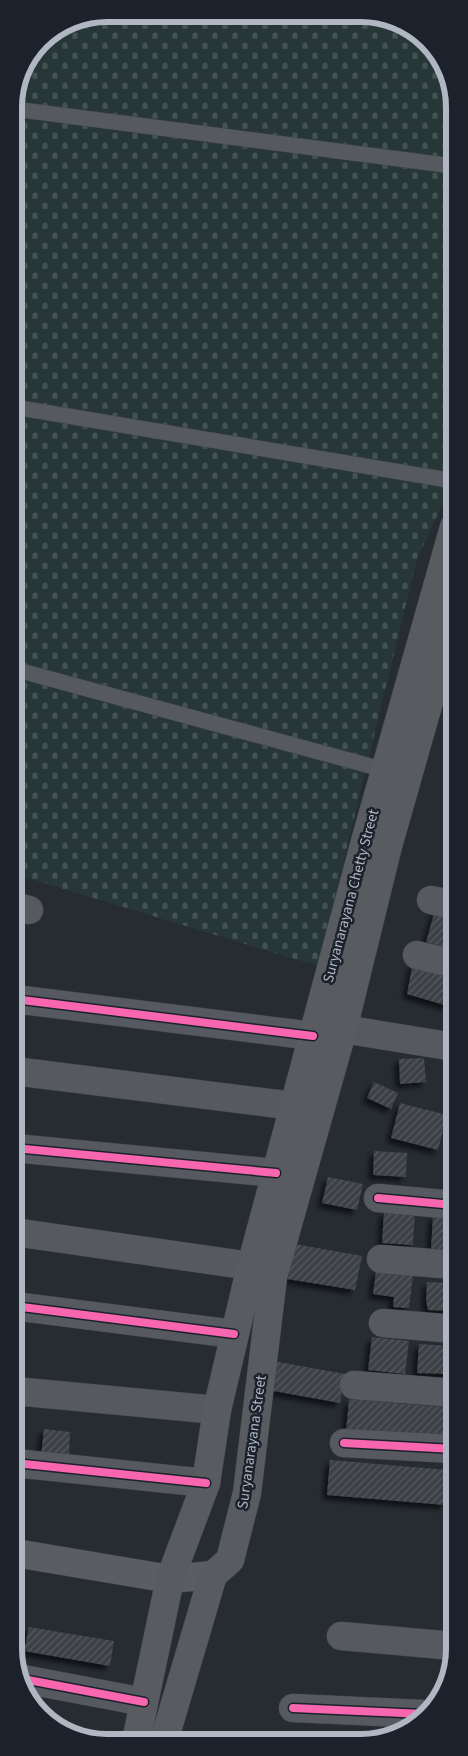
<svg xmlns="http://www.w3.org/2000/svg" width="468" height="1756" font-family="'Source Sans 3',sans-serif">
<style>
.cemetery{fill:url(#cemetery-stones)}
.building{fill:url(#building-hatch);filter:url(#shadow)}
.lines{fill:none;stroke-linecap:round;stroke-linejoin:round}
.lane-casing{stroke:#44484c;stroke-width:16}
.street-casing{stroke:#44484c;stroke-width:29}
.secondary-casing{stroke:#44484c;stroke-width:29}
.primary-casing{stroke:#44484f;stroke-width:29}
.lane{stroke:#56595f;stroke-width:15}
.street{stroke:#56595f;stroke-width:28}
.secondary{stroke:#5a5e64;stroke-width:28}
.primary{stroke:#585c61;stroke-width:28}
.cycleway-casing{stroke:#1b222b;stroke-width:11}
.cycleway{stroke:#f766af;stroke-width:8}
.labels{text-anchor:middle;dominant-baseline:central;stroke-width:5;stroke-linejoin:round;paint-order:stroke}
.street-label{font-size:15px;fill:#b0b7c3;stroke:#1b222b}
.rim{fill:none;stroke:#b0b7c3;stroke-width:6}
</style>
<defs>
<pattern id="cemetery-stones" width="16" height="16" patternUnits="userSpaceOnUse" patternTransform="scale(1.25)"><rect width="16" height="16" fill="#273738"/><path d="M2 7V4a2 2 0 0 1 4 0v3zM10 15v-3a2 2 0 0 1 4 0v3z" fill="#445253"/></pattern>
<pattern id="building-hatch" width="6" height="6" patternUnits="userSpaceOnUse" patternTransform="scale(1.25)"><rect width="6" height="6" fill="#3d4147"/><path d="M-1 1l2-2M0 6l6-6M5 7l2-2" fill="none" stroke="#565a60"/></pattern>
<filter id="shadow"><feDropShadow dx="-4.5" dy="4.5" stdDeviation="2.5" flood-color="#0009"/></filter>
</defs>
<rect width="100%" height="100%" fill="#262c32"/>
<!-- cemetery -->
<polygon class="cemetery" points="107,14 385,17 431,45 453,95 454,479 417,559 318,966 14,874 14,101 41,41 72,21"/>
<!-- building -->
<g class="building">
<polygon points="435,910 454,916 454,950 426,942"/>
<polygon points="413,962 454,972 454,986 448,1006 407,994"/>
<polygon points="424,1058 426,1082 400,1084 399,1059"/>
<polygon points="374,1082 398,1093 391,1109 367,1098"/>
<polygon points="400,1103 447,1115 438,1150 391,1138"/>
<polygon points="374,1151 407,1153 406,1177 373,1175"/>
<polygon points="451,1162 454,1162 454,1199 449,1198"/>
<polygon points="328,1177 363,1184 357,1210 322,1203"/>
<polygon points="384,1212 415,1213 413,1245 382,1243"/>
<polygon points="433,1216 454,1217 454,1250 431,1249"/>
<polygon points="289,1243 362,1256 355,1290 281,1278"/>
<polygon points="376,1271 413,1275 409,1308 393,1307 394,1297 373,1294"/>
<polygon points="427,1282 454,1283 453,1311 428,1310 426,1300"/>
<polygon points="372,1337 409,1341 405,1374 368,1370"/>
<polygon points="419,1344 452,1346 451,1374 417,1373"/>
<polygon points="273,1361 345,1374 340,1403 268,1390"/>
<polygon points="349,1399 454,1408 452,1441 346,1432"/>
<polygon points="44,1429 70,1432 69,1460 41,1455"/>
<polygon points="330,1460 448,1470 445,1505 327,1495"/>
<polygon points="29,1627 114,1641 110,1666 24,1651"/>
</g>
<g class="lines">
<!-- lane casing -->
<g class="lane-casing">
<g id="lane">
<polyline points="14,109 453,166"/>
<polyline points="14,407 454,481"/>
<polyline points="14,669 385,770"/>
<polyline points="426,696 454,701"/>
</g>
</g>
<!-- street casing -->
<g class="street-casing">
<g id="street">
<polyline points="431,900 454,905"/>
<polyline points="14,906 29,910"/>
<polyline points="417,955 454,964"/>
<polyline points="14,999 313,1036"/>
<polyline points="343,1029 454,1047"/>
<polyline points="14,1071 294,1106"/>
<polyline points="14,1148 276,1173"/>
<polyline points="378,1198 454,1205"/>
<polyline points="14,1232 251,1266"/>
<polyline points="381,1259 454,1265"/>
<polyline points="14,1306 234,1334"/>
<polyline points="383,1323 454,1329"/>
<polyline points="354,1385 454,1393"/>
<polyline points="14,1391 217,1410"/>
<polyline points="344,1443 454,1449"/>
<polyline points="15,1463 206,1483"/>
<polyline points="341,1636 454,1646"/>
<polyline points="23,1679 144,1702"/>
<polyline points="293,1708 424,1714"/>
</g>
</g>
<!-- secondary casing -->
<g class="secondary-casing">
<polyline id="secondary" points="15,1553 170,1579 213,1575"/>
</g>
<!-- primary casing -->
<g class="primary-casing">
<g id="primary">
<polyline points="136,1741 170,1579 206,1483 217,1410 251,1266 366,838 454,527"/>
<polyline points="164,1741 213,1575 230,1560 247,1493 273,1277 343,1029 388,846 454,614"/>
</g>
</g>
<!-- lane -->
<use href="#lane" class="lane"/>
<!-- street -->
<use href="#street" class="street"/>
<!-- secondary -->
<use href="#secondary" class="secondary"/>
<!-- primary -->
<use href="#primary" class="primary"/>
<!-- cycleway casing -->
<g class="cycleway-casing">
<g id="cycleway">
<polyline points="14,999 313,1036"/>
<polyline points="14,1148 276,1173"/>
<polyline points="378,1198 454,1205"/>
<polyline points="14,1306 234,1334"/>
<polyline points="344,1443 454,1449"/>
<polyline points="15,1463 206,1483"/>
<polyline points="23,1679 144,1702"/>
<polyline points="293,1708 424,1714"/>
</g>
</g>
<!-- cycleway -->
<use href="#cycleway" class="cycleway"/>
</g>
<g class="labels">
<!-- street labels -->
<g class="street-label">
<text transform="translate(351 896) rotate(-75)">Suryanarayana Chetty Street</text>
<text transform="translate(252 1442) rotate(-82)">Suryanarayana Street</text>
</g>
</g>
<!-- crop -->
<path d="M0 0H468V1756H0ZM107 22H361A85 85 0 0 1 446 107V1649A85 85 0 0 1 361 1734H107A85 85 0 0 1 22 1649V107A85 85 0 0 1 107 22Z" fill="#1b222b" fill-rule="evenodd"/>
<path class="rim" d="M107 22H361A85 85 0 0 1 446 107V1649A85 85 0 0 1 361 1734H107A85 85 0 0 1 22 1649V107A85 85 0 0 1 107 22Z"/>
</svg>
